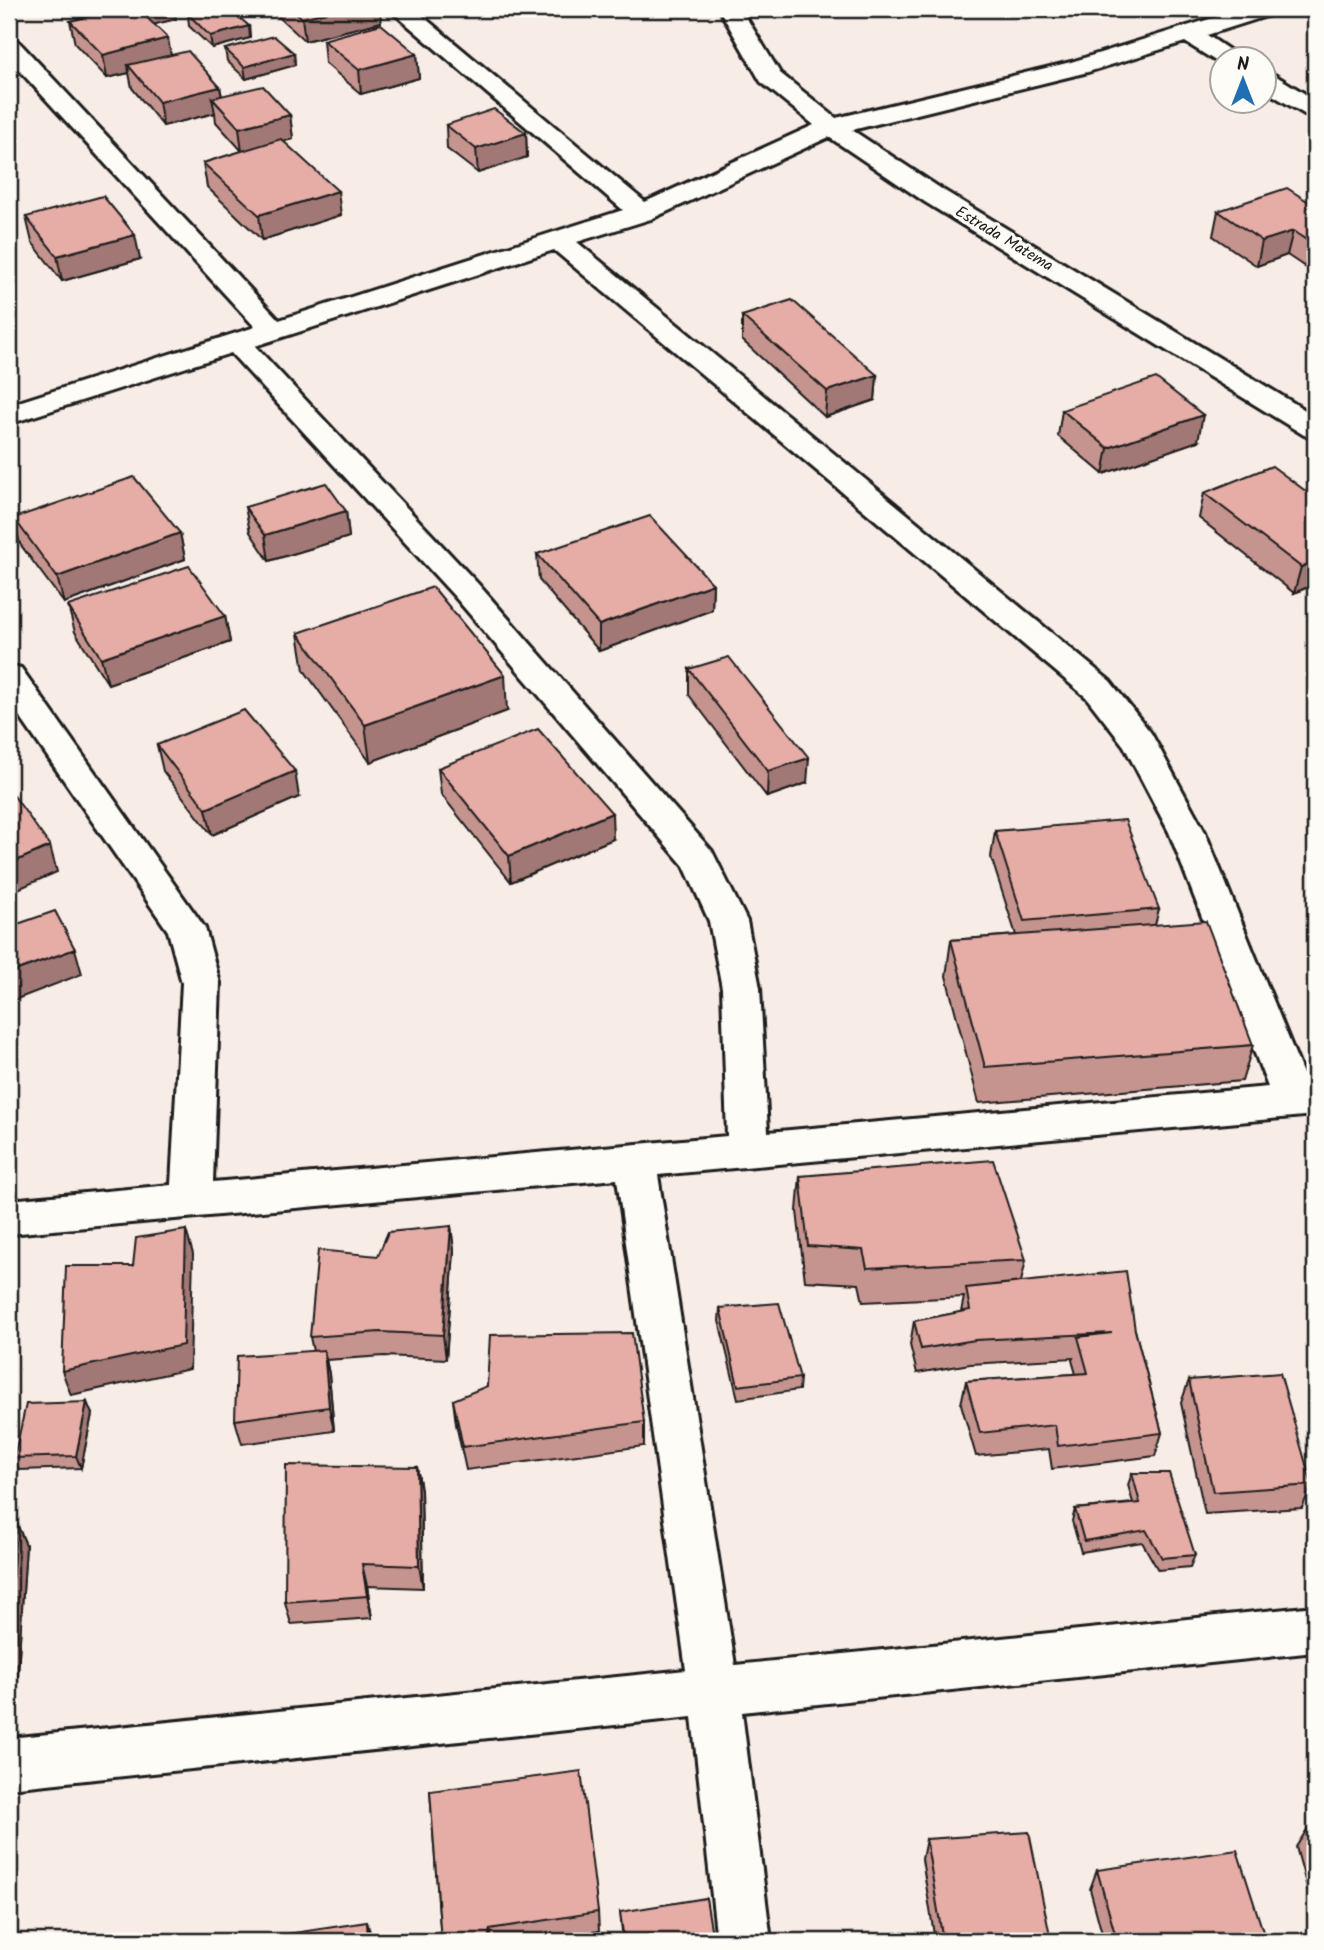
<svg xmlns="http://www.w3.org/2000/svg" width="1324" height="1950" font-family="Kalam,sans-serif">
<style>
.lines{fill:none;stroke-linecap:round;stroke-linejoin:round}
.minor-casing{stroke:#1c1c1c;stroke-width:6}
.minor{fill:#fdfcf7;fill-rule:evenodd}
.wall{fill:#c6948f;stroke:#1c1c1c;stroke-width:2}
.shaded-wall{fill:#a17874;stroke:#1c1c1c;stroke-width:2}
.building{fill:#e6aca6;stroke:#1c1c1c;stroke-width:2}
.labels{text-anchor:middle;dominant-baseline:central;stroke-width:6;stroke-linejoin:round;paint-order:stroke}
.far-street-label{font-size:16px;fill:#1c1c1c;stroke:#fdfcf7}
</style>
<rect width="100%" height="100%" fill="#f8ece7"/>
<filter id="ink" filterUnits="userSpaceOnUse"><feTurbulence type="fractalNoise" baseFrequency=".0143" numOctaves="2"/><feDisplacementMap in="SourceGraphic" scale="14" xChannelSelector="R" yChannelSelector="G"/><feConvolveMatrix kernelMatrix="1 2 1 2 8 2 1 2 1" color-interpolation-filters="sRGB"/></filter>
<g filter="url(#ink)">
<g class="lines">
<!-- minor casing -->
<g class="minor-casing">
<g id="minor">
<path d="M389,9H414L645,202L814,125L761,82L719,9H741L780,73L836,118L1071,62L1242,9H1277L1273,14L1207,35L1244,60H1222V65L1185,42L1088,72L852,130L943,190L1315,416V438L1304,435L925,202L829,137L651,219L577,242L1110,681L1151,733L1205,832L1307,1084L1315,1083V1115L658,1175L735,1665L1315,1606V1652L742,1712L771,1941H717L692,1717L9,1788V1738L686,1670L617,1179L9,1234V1200L171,1185L182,983L168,931L9,701V665L21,668L205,928L220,983L213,1182L727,1136L722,988L709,921L684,866L456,598L231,353L9,424V405L255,327L9,59V38L17,40L279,320L623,210ZM554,250L1086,697L1124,746L1169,832L1268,1087L768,1132L760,988L747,921L712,851L478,584L255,346Z"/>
<polygon points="1264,72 1273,74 1315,100 1315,117 1306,115 1264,90"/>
</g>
</g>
<!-- minor -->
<use href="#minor" class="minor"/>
</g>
<!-- wall -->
<g class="wall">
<polygon points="270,9 380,9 381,22 305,41"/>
<polygon points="98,10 176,19 154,24 171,55 220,87 222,96 290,115 293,139 283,141 341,215 262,240 207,187 203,163 242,151 216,122 215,113 163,126 132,88 129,73 107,78 75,44 70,21 99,14"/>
<polygon points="188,14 249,26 250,38 212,48 189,26"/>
<polygon points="323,40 417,54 419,78 361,94 325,63"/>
<polygon points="225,49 294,53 295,65 246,79 227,61"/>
<polygon points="446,125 526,133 527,157 478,173 447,149"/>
<polygon points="1315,206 1315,264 1305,267 1287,255 1257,266 1213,236 1218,211"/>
<polygon points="26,217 140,259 62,281 32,242"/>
<polygon points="742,316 877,375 875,400 825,417 742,340"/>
<polygon points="1062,410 1198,441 1103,474 1058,436"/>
<polygon points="1204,493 1315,498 1315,584 1294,593 1199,518"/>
<polygon points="245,507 346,511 349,537 269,561 250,532"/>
<polygon points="14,518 180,533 185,559 64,603 20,544"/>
<polygon points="537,554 713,584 712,610 599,651 539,580"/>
<polygon points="68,606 225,616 230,642 108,684 75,632"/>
<polygon points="298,633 507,711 370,762 304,670"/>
<polygon points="689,669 807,783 767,797 689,695"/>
<polygon points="157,745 299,797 212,835 163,771"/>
<polygon points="438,768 613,839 511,882 441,794"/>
<polygon points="995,831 1159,909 1155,925 1253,1045 1242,1081 979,1103 946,976 951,940 1016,935 991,857"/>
<polygon points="800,1176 1026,1260 1021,1282 1135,1330 1162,1433 1155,1456 1052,1469 1049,1449 976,1456 961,1404 966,1381 1076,1374 1072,1360 1073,1358 970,1364 917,1373 910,1345 914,1321 961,1312 964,1297 863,1302 859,1284 805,1281 797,1211"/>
<polygon points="451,1226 454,1251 446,1359 384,1356 326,1360 329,1374 334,1431 242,1444 235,1420 313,1351 310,1337 378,1256"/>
<polygon points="720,1308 800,1378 799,1390 738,1399 719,1321"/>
<polygon points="1189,1380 1312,1485 1302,1508 1205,1514 1181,1403"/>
<polygon points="453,1400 644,1422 644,1446 466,1470 456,1424"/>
<polygon points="92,1414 81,1468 19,1470 14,1458"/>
<polygon points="417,1467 421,1490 423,1588 367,1586 372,1618 291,1624 285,1602"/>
<polygon points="1132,1473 1195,1555 1190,1567 1158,1570 1142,1542 1081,1552 1072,1521 1075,1509 1133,1503 1128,1485"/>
<polygon points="16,1522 26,1545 15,1719 9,1720 9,1524"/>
<polygon points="430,1791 598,1912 599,1931 531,1941 441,1941"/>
<polygon points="1315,1827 1315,1917 1296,1847 1308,1828"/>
<polygon points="926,1839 1051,1941 935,1941 922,1859"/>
<polygon points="1097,1870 1266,1941 1104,1941 1090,1889"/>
<polygon points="620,1912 713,1941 623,1941"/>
</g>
<!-- shaded-wall -->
<g class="shaded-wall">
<polygon points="166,9 174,9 176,19 112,35 110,23"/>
<polygon points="338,9 380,9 381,22 305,41 302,18"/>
<polygon points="249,26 250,38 212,48 210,36"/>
<polygon points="168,38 172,62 128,65 129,73 107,78 103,55"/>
<polygon points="294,53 295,65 246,79 244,67"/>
<polygon points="417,54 419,78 361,94 359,70"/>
<polygon points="220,87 224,111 212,98 215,113 163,126 159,102"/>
<polygon points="290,115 293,139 242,152 239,128"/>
<polygon points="526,133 527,157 478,173 476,149"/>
<polygon points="338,191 341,215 262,240 259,215"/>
<polygon points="1293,231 1287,255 1257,266 1262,241"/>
<polygon points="135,235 140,259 62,281 57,256"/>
<polygon points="1315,241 1315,264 1305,267 1311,243"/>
<polygon points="877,375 875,400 825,417 827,391"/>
<polygon points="1203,415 1198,441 1103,474 1108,448"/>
<polygon points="346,511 349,537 269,561 265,535"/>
<polygon points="180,533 185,559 64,603 57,577"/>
<polygon points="1315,561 1315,584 1294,593 1301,567"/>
<polygon points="713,584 712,610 599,651 599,625"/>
<polygon points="225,616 230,642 108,684 101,658"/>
<polygon points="505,675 507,711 370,762 365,725"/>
<polygon points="809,758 807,783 767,797 768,771"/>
<polygon points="295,771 299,797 212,835 206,809"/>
<polygon points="612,813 613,839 511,882 509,856"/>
<polygon points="50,846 57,872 9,893 9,864"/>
<polygon points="75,949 82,974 9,1002 9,973"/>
<polygon points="451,1226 454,1251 446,1359 443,1335"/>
<polygon points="186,1230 193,1254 190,1369 71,1395 62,1371"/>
<polygon points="324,1350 329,1374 334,1431 329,1407"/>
<polygon points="87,1402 92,1414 81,1468 76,1456"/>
<polygon points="417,1467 421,1490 423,1588 419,1566"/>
<polygon points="16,1522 26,1545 15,1719 9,1708 9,1627"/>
<polygon points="362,1564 367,1586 372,1618 367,1596"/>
<polygon points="367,1922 373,1941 368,1941"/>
<polygon points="490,1929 492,1941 488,1941"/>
</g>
<!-- building -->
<g class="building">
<polygon points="102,9 120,9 101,13 98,10"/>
<polygon points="120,9 138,9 168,38 103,55 70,21"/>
<polygon points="138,9 166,9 144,14"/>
<polygon points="210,9 230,9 249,26 210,36 188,14"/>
<polygon points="292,9 338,9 302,18"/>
<polygon points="381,24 417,54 359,70 323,40"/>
<polygon points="274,36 294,53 244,67 225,49"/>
<polygon points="188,51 220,87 159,102 128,65"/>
<polygon points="263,86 290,115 239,128 212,98"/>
<polygon points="494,109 526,133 476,149 446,125"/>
<polygon points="281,139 338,191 259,215 203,163"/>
<polygon points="1287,188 1315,206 1315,241 1311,243 1293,231 1262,241 1218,211"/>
<polygon points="103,196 135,235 57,256 26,217"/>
<polygon points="792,300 877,375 827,391 742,316"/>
<polygon points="1156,378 1203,415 1108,448 1062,410"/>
<polygon points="1272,466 1315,498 1315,561 1301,567 1204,493"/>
<polygon points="134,477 180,533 57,577 14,518"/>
<polygon points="326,483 346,511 265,535 245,507"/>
<polygon points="650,516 713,584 599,625 537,554"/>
<polygon points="189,566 225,616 101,658 68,606"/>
<polygon points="433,587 505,675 365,725 298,633"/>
<polygon points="729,657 809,758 768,771 689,669"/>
<polygon points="244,710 295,771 206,809 157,745"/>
<polygon points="538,729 612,813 509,856 438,768"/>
<polygon points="9,789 50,846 9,864"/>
<polygon points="1125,820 1159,909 1024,921 995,831"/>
<polygon points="55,911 75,949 9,973 9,927"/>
<polygon points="1206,921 1253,1045 985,1067 951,940"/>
<polygon points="993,1160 1026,1260 867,1268 863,1250 808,1246 800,1176"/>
<polygon points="451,1226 443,1335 380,1332 310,1337 318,1250 378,1256 388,1232"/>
<polygon points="186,1230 183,1345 62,1371 66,1266 133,1266 136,1238"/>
<polygon points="1126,1271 1135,1330 1162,1433 1058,1446 1055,1425 980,1433 966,1381 1088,1373 1078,1337 1112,1333 975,1340 921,1349 914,1321 970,1310 966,1288"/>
<polygon points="779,1303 800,1378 738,1386 720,1308"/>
<polygon points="632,1333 644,1422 463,1447 453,1400 487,1386 490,1335"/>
<polygon points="324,1350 329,1407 235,1420 237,1356"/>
<polygon points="1280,1373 1312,1485 1213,1492 1189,1380"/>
<polygon points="87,1402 76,1456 14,1458 26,1404"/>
<polygon points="286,1465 417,1467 419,1566 362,1564 367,1596 285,1602"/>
<polygon points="1132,1473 1169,1473 1195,1555 1162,1558 1146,1530 1084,1541 1075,1509 1140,1503"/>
<polygon points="16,1522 9,1627 9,1524"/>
<polygon points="581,1771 598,1912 490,1929 488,1941 441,1941 430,1791"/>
<polygon points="1315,1827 1315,1855 1308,1828"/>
<polygon points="1029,1832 1051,1941 943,1941 926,1839"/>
<polygon points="1237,1850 1266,1941 1117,1941 1097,1870"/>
<polygon points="706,1898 713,1941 624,1941 620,1912"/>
<polygon points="367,1922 368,1941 287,1941 287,1934"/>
</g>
</g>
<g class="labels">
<!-- far-street labels -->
<g class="far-street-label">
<text transform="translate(1004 239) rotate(31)">Estrada Matema</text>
</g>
</g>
<!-- margin -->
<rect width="1324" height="1950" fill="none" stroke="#fdfcf7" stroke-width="35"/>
<rect x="18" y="18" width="1289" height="1915" fill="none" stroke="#1c1c1c" stroke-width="2.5" filter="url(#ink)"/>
<!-- north arrow -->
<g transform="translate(1243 80)"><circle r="33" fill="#fdfcf7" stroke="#a3a29f" stroke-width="2"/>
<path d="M0-5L12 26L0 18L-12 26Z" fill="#1f6fb2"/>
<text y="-10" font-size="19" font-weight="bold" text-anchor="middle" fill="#1c1c1c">N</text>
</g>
</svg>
